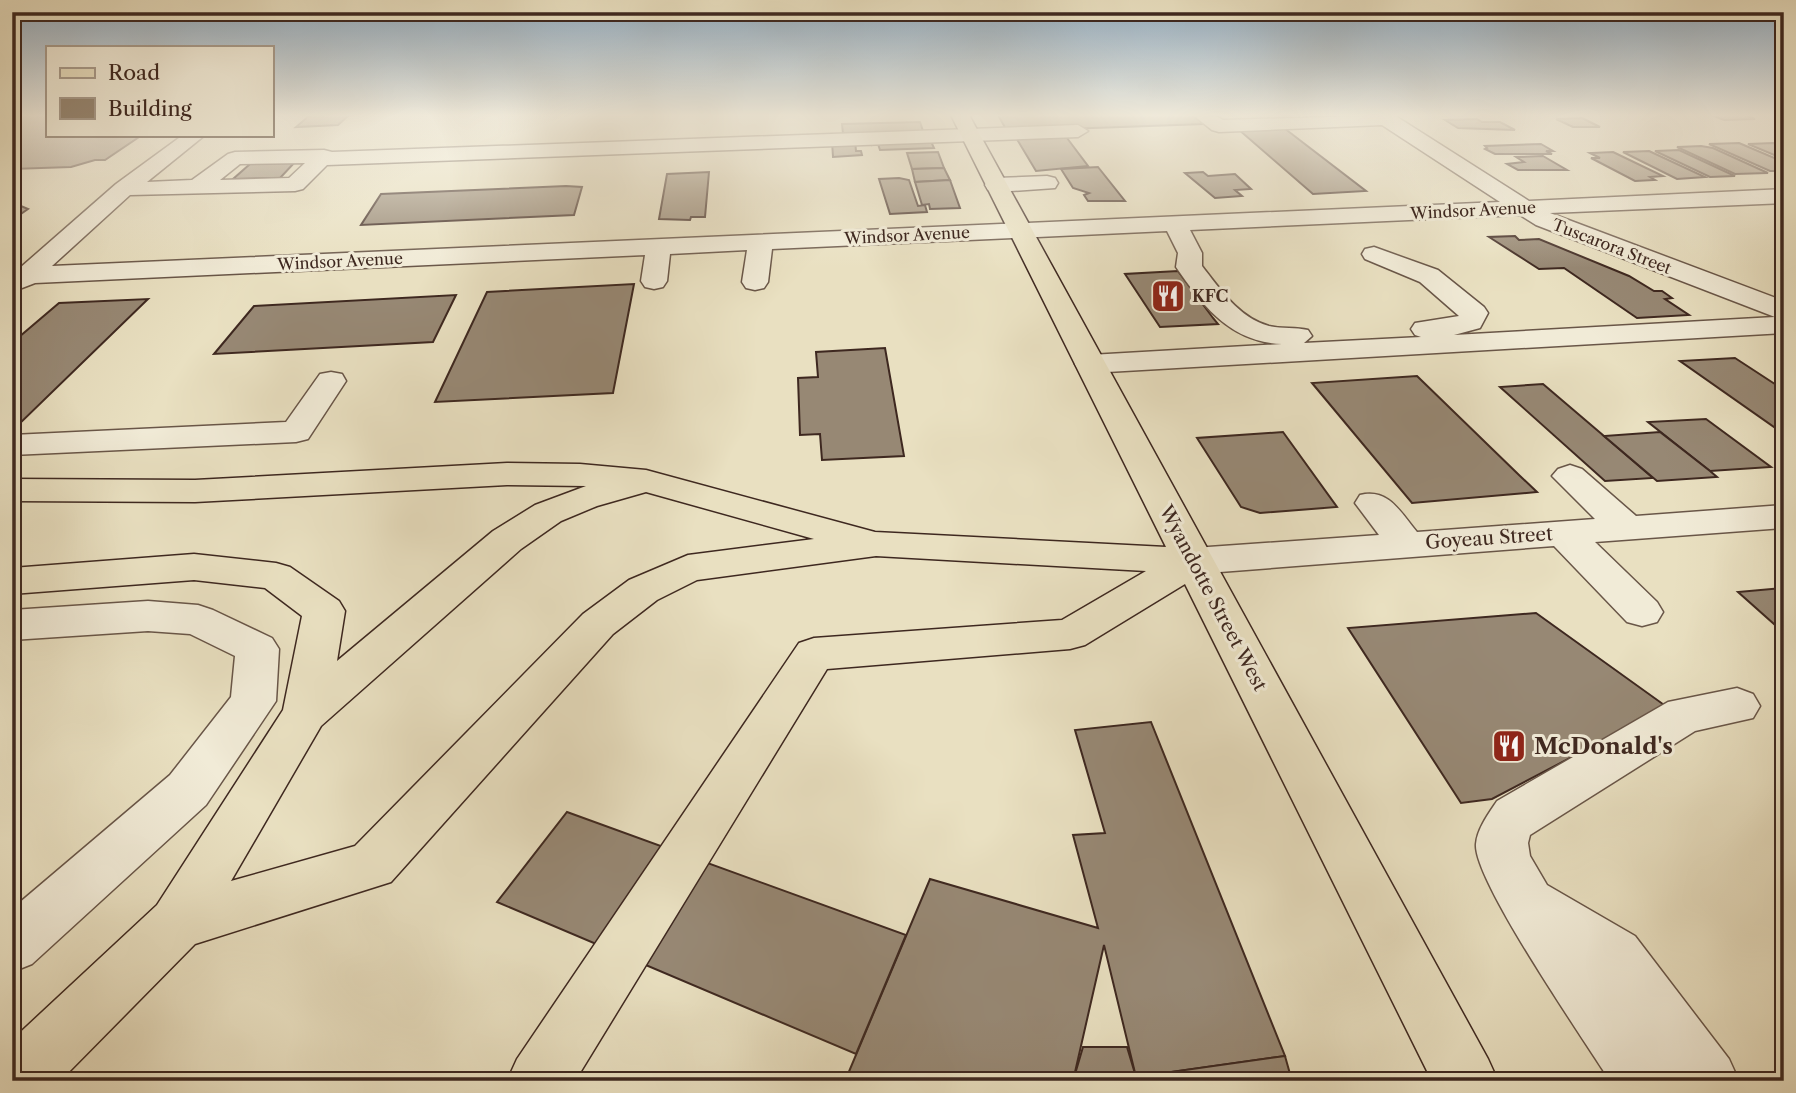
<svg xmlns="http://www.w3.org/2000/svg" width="1796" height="1093" font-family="'Libre Caslon Text',serif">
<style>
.building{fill:#978874;stroke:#3e2820;stroke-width:2}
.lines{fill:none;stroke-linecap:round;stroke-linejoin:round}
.minor-casing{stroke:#695648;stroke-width:3}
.major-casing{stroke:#3e2820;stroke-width:3}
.minor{fill:#f1ebd7;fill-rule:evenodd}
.major{fill:#e9e0c1;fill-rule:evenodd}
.labels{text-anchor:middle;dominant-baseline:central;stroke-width:6;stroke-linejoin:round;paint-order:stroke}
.far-street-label{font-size:16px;fill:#3e2820;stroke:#f1ebd7}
.far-poi-label{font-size:16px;font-weight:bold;fill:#3e2820;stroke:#f1ebd7;text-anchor:start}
.street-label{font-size:19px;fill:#3e2820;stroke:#f1ebd7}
.near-poi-label{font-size:23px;font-weight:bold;fill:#3e2820;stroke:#f1ebd7;text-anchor:start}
</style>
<rect width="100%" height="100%" fill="#e9e0c1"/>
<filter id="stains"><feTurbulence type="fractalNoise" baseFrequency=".00286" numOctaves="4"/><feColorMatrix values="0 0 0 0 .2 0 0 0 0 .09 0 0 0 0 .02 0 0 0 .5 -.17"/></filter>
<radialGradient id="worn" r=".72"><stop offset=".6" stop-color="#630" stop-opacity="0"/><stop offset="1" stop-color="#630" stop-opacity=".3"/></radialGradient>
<!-- building -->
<g class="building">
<polygon points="12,115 47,115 47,135 142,135 105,160 95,160 71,167 12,169"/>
<polygon points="310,115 349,115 338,125 296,127"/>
<polygon points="998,115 1197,115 1203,124 1007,131"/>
<polygon points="1712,115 1746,115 1755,119 1724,120"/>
<polygon points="1582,118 1600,127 1573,127 1556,119"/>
<polygon points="1477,119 1482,122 1500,122 1515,130 1458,128 1445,120"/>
<polygon points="920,122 923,131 843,134 842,124"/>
<polygon points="1284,128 1366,191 1313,194 1238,129"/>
<polygon points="1064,134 1088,166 1036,171 1015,136"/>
<polygon points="929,137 934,148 880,150 878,144 872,145 871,139"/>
<polygon points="855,140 856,151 861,151 862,155 833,157 832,141"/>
<polygon points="1739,143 1784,162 1784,171 1770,171 1709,144"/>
<polygon points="1773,143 1784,147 1784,159 1748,144"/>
<polygon points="1541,144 1553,151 1546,151 1552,154 1495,154 1485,149 1487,148 1485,146"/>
<polygon points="1701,146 1713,148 1768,173 1735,174 1677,147"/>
<polygon points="1679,150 1735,176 1710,177 1655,151"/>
<polygon points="1649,151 1705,177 1677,179 1623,152"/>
<polygon points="938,152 944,168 912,169 907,153"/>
<polygon points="1613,152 1663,176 1650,177 1655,180 1635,181 1591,158 1600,158 1590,153"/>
<polygon points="1543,156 1567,170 1518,170 1507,164 1524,162 1516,157"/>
<polygon points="295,162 280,178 233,179 250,164"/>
<polygon points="1098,167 1125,201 1088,201 1084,195 1089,193 1073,188 1061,169"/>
<polygon points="944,168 950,180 915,182 912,169"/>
<polygon points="709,172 705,217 691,217 690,220 659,219 667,174"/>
<polygon points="1203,172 1208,176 1235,174 1251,189 1235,190 1242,196 1215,198 1185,173"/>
<polygon points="899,178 909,180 918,206 925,205 927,212 890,214 879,179"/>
<polygon points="950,180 960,208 930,209 929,204 922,205 915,182"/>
<polygon points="566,186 582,187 574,215 361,225 381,194"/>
<polygon points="12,206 21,206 28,209 12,220"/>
<polygon points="1515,236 1519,240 1539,239 1629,276 1654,291 1662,291 1672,298 1665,299 1689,315 1637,318 1564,268 1539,269 1489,237"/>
<polygon points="1178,271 1213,318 1218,324 1160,327 1125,274"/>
<polygon points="634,284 613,393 435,402 487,292"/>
<polygon points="456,295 433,342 214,354 254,306"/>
<polygon points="148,299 12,431 12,343 59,303"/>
<polygon points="885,348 904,456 822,460 820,434 800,435 798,378 818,377 816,352"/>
<polygon points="1735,358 1784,390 1784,434 1680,361"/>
<polygon points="1417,376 1519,475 1537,492 1412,503 1312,383"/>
<polygon points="1543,384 1604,436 1653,478 1605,481 1500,387"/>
<polygon points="1706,419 1771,467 1710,471 1648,422"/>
<polygon points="1283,432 1337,507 1260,513 1241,507 1197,438"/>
<polygon points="1660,432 1710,471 1717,477 1657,481 1604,436"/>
<polygon points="1784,588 1784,633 1738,592"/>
<polygon points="1536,613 1667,707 1492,799 1461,803 1348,628"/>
<polygon points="1151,722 1285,1056 1136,1077 1104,945 1073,1081 845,1081 930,879 1098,928 1073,835 1105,833 1075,730"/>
<polygon points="567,812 906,935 856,1054 497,902"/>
<polygon points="1083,1047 1127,1047 1136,1077 1285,1056 1292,1081 1073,1081"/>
</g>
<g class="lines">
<!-- minor casing -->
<g class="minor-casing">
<g id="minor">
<path d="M1193,115H1214L1223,120L1394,115L1529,201L1784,189V203L1550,213L1784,301V333L1090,373L1079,370L1075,364L1079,358L1090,355L1282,344C1230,342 1203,306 1176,267L1178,253L1167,231L772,249L768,282L764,288L755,290L746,288L742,282L747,250L670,254L667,281L663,287L654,289L645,287L641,281L645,255L35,283L22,288L12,285L13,274L116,184L183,135H205L147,182L192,180L228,154L235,152L324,150L332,152L1078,125L1088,131L1078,137L327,165L303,189L295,191L130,195L52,266L1500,202L1382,125L1219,132L1212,130ZM305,163L289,178L220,180L240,164ZM1520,215L1536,225L1775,317L1454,335L1480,328L1488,313L1484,307L1438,270L1374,247L1365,249L1362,254L1365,259L1420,282L1459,316L1415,323L1411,329L1415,335L1421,337L1304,343L1312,336L1308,330C1295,327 1282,329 1269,326C1239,318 1220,289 1202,266V253L1190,230Z"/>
<polygon points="1047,176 1055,178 1058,183 1055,188 996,192 988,190 985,185 988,180 996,178"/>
<polygon points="331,372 342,374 346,381 308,439 296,442 12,455 12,435 286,422 320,374"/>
<path d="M1570,465L1582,469L1636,516L1784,505V528L1595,542L1657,602L1663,612L1657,622L1642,626L1627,622L1554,546L1194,574L1180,570L1174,561L1180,552L1194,548L1379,535L1355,503L1360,495C1389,488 1400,512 1417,532L1595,519L1552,476L1558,469Z"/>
<polygon points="148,601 198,605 213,610 272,638 279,649 276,701 206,805 32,964 12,972 12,909 170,775 231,697 235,656 190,634 148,631 12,640 12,610"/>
<path d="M1737,688L1753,694L1760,706L1753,718L1695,731L1530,835L1528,843L1530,856L1547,885L1635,936L1729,1059L1739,1081H1610C1585,1041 1473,880 1476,844C1477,829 1489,813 1497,801L1668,702Z"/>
</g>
</g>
<!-- major casing -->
<g class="major-casing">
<path id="major" d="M951,115H969L1488,1059L1498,1081H1432L1185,584L1085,645L1070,649L827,669L575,1081H507L517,1059L799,643L814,638L1062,620L1146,571L876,556L697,580L657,600L613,634L391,882L195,944L60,1081H12V1040L157,905L283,710L302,616L265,588L194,580L12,594V568L194,554L276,563L290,567L339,601L345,611L337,661L493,531L535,505L586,486L507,485L195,502L12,501V479L195,480L507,463L580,464L646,470L875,532L1166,547ZM646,492L814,539L688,555L629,580L583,614L355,846L231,881L321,726L521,549L561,521L597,506Z"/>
</g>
<!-- minor -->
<use href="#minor" class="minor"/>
<!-- major -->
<use href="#major" class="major"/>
</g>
<!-- sky -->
<linearGradient id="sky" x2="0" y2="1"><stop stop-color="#91acc2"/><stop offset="0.43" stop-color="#f5f1e3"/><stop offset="1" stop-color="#f5f1e3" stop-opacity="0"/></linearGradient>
<rect width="1796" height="268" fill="url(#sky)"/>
<!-- icons -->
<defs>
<g id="restaurant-square" transform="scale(1.75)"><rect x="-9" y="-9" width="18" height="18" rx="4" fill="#8f2418" stroke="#f1ebd7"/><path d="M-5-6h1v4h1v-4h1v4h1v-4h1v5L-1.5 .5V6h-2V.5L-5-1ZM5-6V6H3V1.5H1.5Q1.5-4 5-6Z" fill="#fff"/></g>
</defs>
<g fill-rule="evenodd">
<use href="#restaurant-square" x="1168" y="296"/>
<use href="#restaurant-square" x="1509" y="746"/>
</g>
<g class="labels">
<!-- far-street labels -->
<g class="far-street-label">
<text transform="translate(1473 210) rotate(-3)">Windsor Avenue</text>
<text transform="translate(907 235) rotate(-3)">Windsor Avenue</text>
<text transform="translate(1612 246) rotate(21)">Tuscarora Street</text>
<text transform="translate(340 261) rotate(-3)">Windsor Avenue</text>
</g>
<!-- far-poi labels -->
<g class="far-poi-label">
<text x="1192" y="296">KFC</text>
</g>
<!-- street labels -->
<g class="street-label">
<text transform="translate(1489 538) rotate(-4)">Goyeau Street</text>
<text transform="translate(1213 598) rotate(62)">Wyandotte Street West</text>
</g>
<!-- near-poi labels -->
<g class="near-poi-label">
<text x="1534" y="746">McDonald's</text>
</g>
</g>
<!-- margin -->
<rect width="1796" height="1093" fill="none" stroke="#e9e0c1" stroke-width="42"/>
<rect x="14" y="14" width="1768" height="1065" fill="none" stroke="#3e2820" stroke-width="3.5"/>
<rect x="21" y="21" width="1754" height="1051" fill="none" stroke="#3e2820" stroke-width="2"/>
<!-- legend -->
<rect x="46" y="46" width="228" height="91" fill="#f1ebd7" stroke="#a99d8e" stroke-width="2"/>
<rect x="60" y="68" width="35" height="10" fill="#e9e0c1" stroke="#a99d8e" stroke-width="2"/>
<text x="108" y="80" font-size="21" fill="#3e2820">Road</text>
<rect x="60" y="98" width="35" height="21" fill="#978874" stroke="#a99d8e" stroke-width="2"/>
<text x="108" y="116" font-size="21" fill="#3e2820">Building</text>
<rect width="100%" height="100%" filter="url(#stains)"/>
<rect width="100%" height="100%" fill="url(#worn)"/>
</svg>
